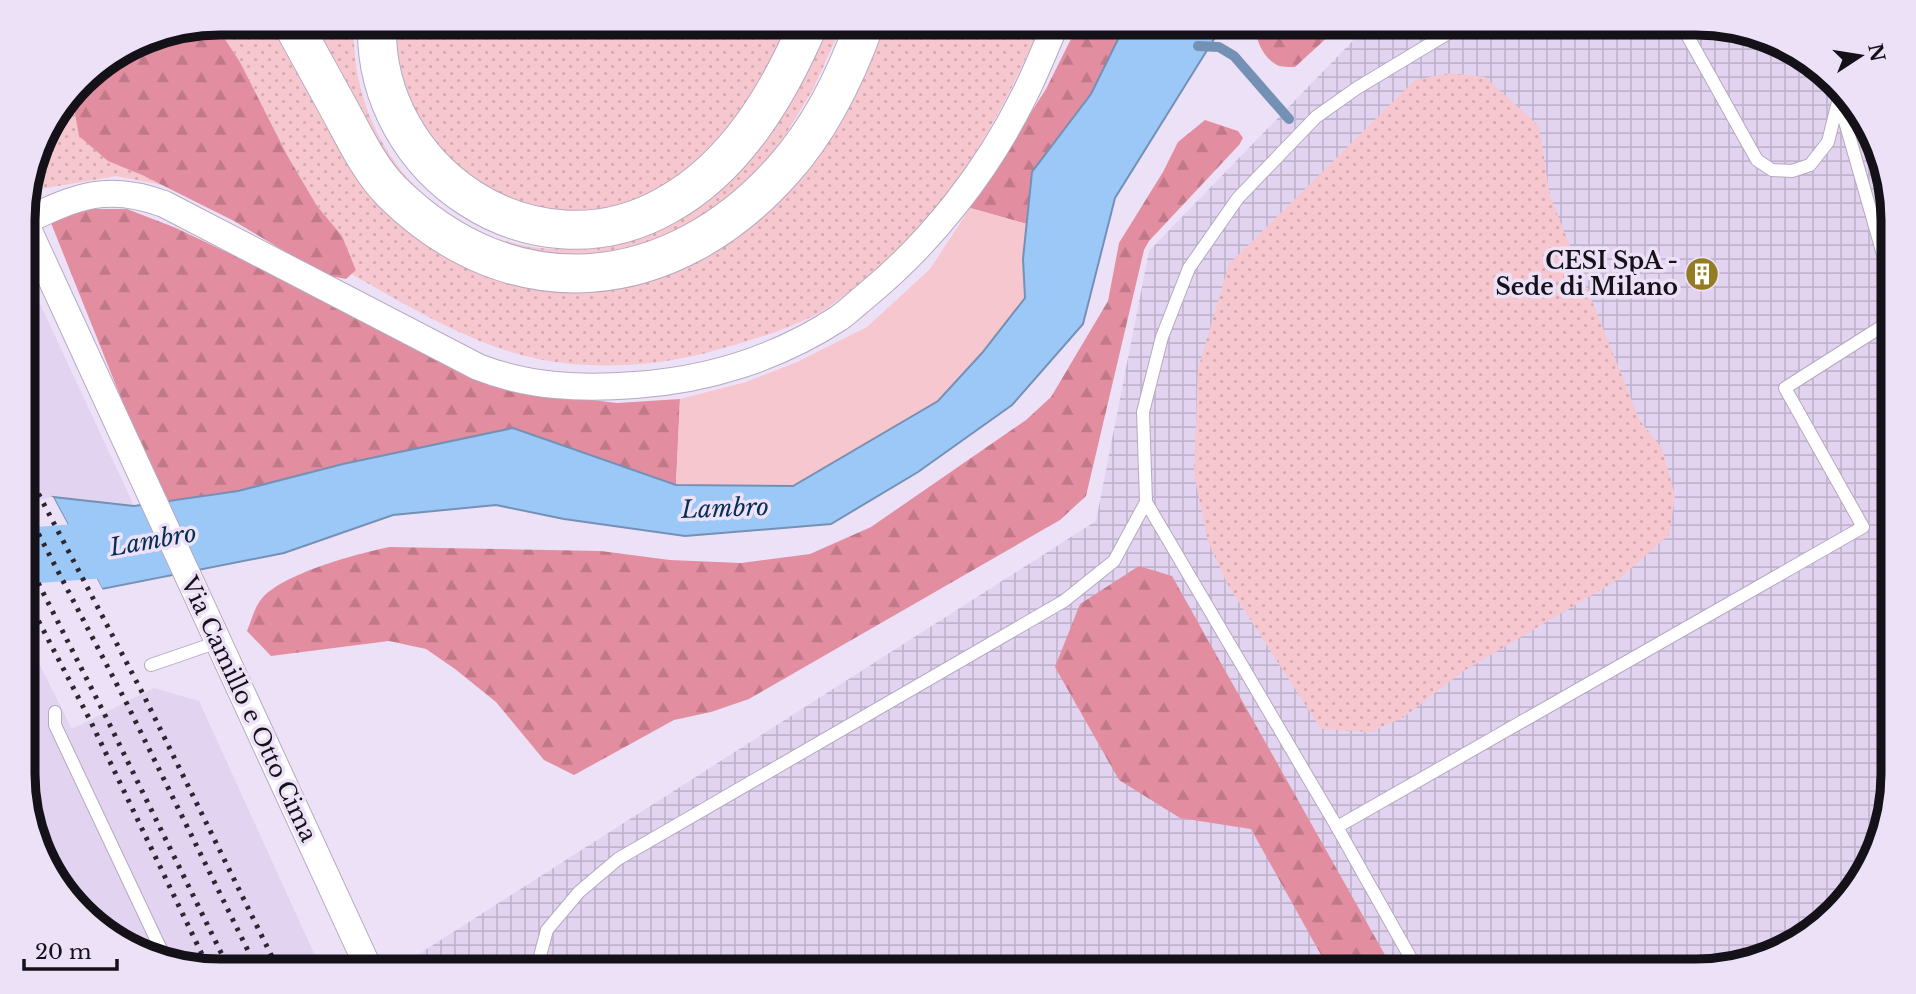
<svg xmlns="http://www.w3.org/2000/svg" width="1916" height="994" font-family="'Libre Baskerville',serif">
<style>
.built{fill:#e2d3f0}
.industrial{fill:url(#industrial-grid)}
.grass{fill:url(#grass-dots)}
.forest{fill:url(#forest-firs)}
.garden{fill:#f7c7cf}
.water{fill:#9cc8f8;stroke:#7491b5;stroke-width:2}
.pier{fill:#ede1f8}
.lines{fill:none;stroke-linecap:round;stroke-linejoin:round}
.stream{stroke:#7491b5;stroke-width:10}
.river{stroke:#9cc8f8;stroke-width:56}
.lane-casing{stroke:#b5a9bf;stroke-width:14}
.street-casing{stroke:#b5a9bf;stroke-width:28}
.highway-casing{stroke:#b5a9bf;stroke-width:40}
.lane{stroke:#fff;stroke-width:12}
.street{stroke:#fff;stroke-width:26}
.highway{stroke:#fff;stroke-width:38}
.rail{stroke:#2c272f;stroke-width:5;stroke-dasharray:3.5 7;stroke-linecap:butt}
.labels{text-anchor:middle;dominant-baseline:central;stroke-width:7;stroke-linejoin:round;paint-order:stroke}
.poi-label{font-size:23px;font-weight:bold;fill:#151118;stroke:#ede1f8;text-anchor:end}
.street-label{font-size:23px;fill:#151118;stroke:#ede1f8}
.water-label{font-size:24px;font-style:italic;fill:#052e53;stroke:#ede1f8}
.rim{fill:none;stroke:#151118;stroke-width:9}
</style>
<defs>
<pattern id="industrial-grid" width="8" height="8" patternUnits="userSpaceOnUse" patternTransform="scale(1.75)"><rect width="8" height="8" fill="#e2d3f0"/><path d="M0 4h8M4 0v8" fill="none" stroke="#c1b4cd"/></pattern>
<pattern id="grass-dots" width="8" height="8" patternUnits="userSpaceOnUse" patternTransform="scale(1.75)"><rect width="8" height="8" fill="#f7c7cf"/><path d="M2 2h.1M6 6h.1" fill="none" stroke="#d3aab1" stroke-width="1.8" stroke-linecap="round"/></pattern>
<pattern id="forest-firs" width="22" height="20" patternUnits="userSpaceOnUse" patternTransform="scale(1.75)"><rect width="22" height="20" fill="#e28ea0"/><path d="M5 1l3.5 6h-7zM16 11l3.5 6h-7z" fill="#c17989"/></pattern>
</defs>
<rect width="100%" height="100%" fill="#ede1f8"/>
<!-- built -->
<g class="built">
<polygon points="23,267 134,506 53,497 24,503"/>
<polygon points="24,633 72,729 154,688 199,701 322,971 220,971 132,951 63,894 24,800"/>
</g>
<!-- industrial -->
<polygon class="industrial" points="1370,23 1696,23 1784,43 1860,110 1892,194 1893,775 1873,862 1805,938 1709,971 402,971 400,966 1096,521 1149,251"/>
<!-- grass -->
<g class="grass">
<path d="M274,23L370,193C440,270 528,307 632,285C648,282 680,273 692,263C698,257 703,248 708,242C721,225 734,208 747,191C791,135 834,79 878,23H1041C1006,107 963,184 900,250C889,262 875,271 863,281C847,293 829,309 811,317C778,333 742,343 706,353C646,368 578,371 518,354C458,337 405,304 351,274L356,269L342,236L317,206L287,155L240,62L215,24Z"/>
<path d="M311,23H354C349,130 423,231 533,247C565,252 597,246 628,239L823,23H843L813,89L775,152L710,217L632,251L546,256L456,226L395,171Z"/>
<polygon points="385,23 795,23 741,122 682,181 595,214 516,210 418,142"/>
<polygon points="1450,73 1485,77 1539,126 1550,196 1640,421 1662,448 1675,496 1669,535 1619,579 1462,672 1404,717 1371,732 1321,729 1229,587 1208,542 1194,474 1198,369 1229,264 1415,80"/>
<polygon points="77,89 73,102 142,175 162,185 116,176 29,191 28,188 43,132"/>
</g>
<!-- forest -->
<g class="forest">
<polygon points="1079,23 1089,23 1119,37 1091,94 1032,172 1027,224 970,208 1046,89"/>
<path d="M1255,23H1343L1295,67C1289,67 1281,67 1277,65C1262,57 1255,38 1255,23Z"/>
<polygon points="215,24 240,62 287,155 317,206 342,236 356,270 346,279 324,275 234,221 142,175 108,161 79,136 73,102 77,89 90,72 145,38"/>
<path d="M1205,120L1238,131L1243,138L1239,145L1149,241L1144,250L1086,496L1060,520L749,699L711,712L674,720L574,775L544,760L496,702L455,669L426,649L389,641L271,656L247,631C251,622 254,609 260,601C279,574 357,554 389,547L601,551L670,560L741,563L810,554L871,527L1026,420L1051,397L1108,301L1119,243L1163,172L1178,142Z"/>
<polygon points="79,209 127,209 176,228 517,391 617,403 680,399 676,485 513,428 239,491 169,501 149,468 51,223"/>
<polygon points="1139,566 1172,576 1394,971 1330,971 1251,829 1180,818 1119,780 1055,667 1080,604"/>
</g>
<!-- garden -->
<polygon class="garden" points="970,208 1027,224 1023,259 1025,298 982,353 938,401 793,486 676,485 680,399 746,382 797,362 867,327 930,269"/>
<!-- water -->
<polygon class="water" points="1126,23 1224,23 1115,198 1083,324 1012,405 918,472 831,524 685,536 564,519 496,505 393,515 284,553 102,589 53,497 134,506 238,491 343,464 513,428 676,485 793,486 938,401 982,353 1025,298 1023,259 1032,172 1091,94"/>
<!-- pier -->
<polygon class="pier" points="50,497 53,497 104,592 99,590"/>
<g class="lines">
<!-- stream -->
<polyline class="stream" points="1198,46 1219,47 1234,56 1289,119"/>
<!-- river -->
<polyline class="river" points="24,556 104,550 158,540"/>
<!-- lane casing -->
<g class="lane-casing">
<g id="lane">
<polyline points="1686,33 1757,160 1772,170 1792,171 1810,165 1828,142 1839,98"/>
<polyline points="1836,90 1892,286"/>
<polyline points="1146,502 1143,412 1162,337 1189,268 1238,198 1316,117 1357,88 1465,23"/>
<polyline points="151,665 218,642"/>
<polyline points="55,712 55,725 165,958"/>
<polyline points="1337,827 1863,527 1785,388 1892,320"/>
<polyline points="536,971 547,930 579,892 618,859 1064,601 1114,561 1146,502 1337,827 1418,971"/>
</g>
</g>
<!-- street casing -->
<g class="street-casing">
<g id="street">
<polyline points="23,218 370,971"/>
<path d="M25,221C77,196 108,183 164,204L478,367C529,387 581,389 635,385C707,380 778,358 839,318C849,311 858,302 868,294C932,241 987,171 1024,96C1036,72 1046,47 1056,23"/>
</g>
</g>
<!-- highway casing -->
<g class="highway-casing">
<g id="highway">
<path d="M292,23C309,54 326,85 343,116C357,142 371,171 392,192C513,312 672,295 783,170C821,128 846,76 865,23"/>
<path d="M377,23C372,172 534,281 667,205C736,167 779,93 809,23"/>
</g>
</g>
<!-- lane -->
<use href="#lane" class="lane"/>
<!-- street -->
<use href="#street" class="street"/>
<!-- highway -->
<use href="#highway" class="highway"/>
<!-- rail -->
<g class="rail">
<polyline points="24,466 143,694 279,971"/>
<polyline points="24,506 126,702 258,971"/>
<polyline points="24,555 104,713 230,971"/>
<polyline points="24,593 90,720 209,969"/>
<polyline points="24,777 69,899"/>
</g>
</g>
<!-- icons -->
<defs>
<g id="building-disc" transform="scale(1.75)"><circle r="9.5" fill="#957c23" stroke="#ede1f8"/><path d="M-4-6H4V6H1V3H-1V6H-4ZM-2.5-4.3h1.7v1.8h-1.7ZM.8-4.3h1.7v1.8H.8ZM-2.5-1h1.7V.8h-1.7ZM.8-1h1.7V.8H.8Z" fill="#fff"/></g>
</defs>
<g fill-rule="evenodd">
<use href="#building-disc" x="1702" y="274"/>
</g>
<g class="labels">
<!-- poi labels -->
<g class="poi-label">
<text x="1678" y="261">CESI SpA -<tspan x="1678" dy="26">Sede di Milano</tspan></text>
</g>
<!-- street labels -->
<g class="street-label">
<text transform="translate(249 709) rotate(65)">Via Camillo e Otto Cima</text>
</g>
<!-- water labels -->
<g class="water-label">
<text transform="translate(725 508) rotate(-2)">Lambro</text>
<text transform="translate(153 540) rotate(-10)">Lambro</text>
</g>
</g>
<!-- crop -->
<path d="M0 0H1916V994H0ZM220 35H1696A185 185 0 0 1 1881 220V774A185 185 0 0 1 1696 959H220A185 185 0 0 1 35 774V220A185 185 0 0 1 220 35Z" fill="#ede1f8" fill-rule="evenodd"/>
<path class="rim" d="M220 35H1696A185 185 0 0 1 1881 220V774A185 185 0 0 1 1696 959H220A185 185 0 0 1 35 774V220A185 185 0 0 1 220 35Z"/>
<!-- north arrow -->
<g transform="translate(1860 56) rotate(78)" stroke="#ede1f8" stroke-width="5" paint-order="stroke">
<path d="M0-5L12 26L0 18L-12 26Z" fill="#151118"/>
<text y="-10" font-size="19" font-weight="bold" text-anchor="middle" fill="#151118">N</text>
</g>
<!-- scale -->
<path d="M24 959v10h93v-10" fill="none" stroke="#151118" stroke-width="3.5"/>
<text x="35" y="959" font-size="21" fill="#151118" stroke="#ede1f8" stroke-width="5" paint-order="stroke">20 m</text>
</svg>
